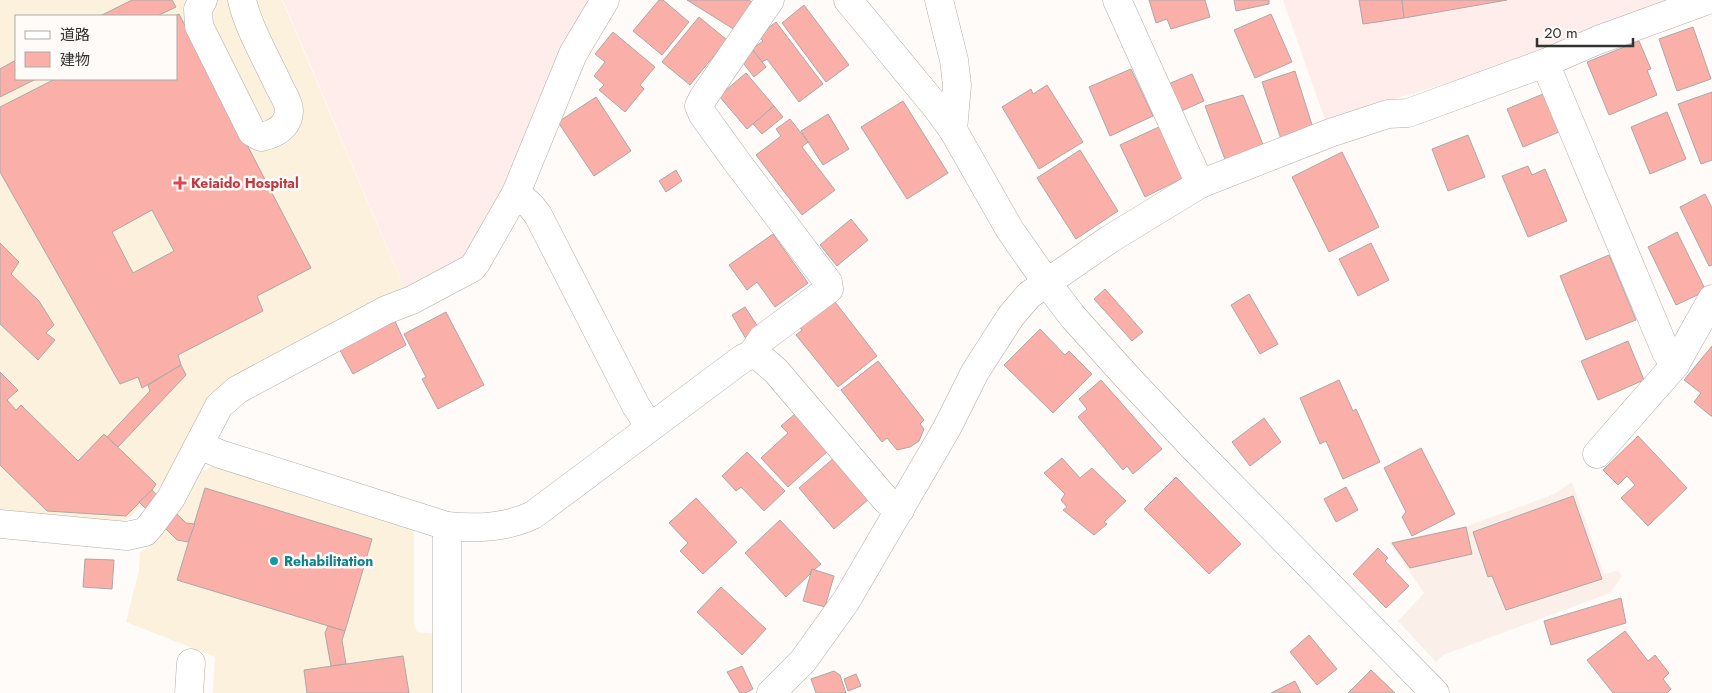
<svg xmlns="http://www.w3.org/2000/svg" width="1712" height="693" font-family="Jost,'Noto Sans JP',sans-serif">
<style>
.built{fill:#fbefea}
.industrial{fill:#feedeb}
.medical{fill:#fbf1dc;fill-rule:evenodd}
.building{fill:#fbafa9;stroke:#aca8a7;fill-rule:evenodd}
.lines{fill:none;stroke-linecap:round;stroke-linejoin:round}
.minor-casing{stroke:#b0adab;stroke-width:29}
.minor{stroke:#fff;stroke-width:28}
.health-dot{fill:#e0444e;stroke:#fefbf9;stroke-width:2}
.culture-dot{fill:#0f9aa8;stroke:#fefbf9;stroke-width:2}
.labels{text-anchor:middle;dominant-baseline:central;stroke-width:5;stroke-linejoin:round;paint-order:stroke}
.health-label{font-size:14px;font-weight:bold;fill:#be3a42;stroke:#fefbf9;text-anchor:start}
.culture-label{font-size:14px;font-weight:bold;fill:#0d838f;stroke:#fefbf9;text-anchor:start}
</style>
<rect width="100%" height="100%" fill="#fefbf9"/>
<!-- built -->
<polygon class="built" points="1572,482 1604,574 1618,571 1622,576 1610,593 1443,655 1436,662 1398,621 1424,593 1389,542 1467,526 1552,495"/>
<!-- industrial -->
<g class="industrial">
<polygon points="283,0 599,0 525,150 467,258 406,292"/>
<polygon points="1283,0 1669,0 1605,23 1487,71 1325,120"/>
</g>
<!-- medical -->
<g class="medical">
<path d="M0,0H282L404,288L314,334L243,376L175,471L130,517L122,522L0,513ZM16,16H176V79H16Z"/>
<polygon points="215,465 414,527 414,624 417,632 435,634 435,693 213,693 215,657 126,622 139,570 140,552 153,545 198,473"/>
</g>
<!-- building -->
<g class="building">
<polygon points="132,0 172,0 176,7 157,16 100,16"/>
<polygon points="659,0 663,0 689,22 662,55 633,31"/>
<polygon points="687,0 749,0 752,2 735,30"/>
<polygon points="1149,0 1205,0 1210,17 1171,29 1167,19 1156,23"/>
<polygon points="1234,0 1269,0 1269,4 1236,11"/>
<polygon points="1359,0 1402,0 1404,18 1363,24"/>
<polygon points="1402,0 1507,0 1404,18"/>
<polygon points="804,5 849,65 826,82 782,23"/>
<path d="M179,14L311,268L257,296L263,311L178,355L181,365L142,388L138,377L120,384L0,172V107L55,79H176V16H175ZM152,210L174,251L133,273L112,232Z"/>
<polygon points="1271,14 1292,62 1255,78 1234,30"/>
<polygon points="699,17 727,40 690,85 662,62"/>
<polygon points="776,22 823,84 799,102 767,59 762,62 752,49 763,41 758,36"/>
<polygon points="1693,27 1711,79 1677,91 1659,39"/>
<polygon points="613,32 655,67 640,85 644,89 625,112 599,90 604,85 594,76 605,62 595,54"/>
<polygon points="1639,41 1651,69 1647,70 1657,95 1609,115 1587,62"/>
<polygon points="752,49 766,67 754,77 740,59"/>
<polygon points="16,60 16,79 36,79 0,97 0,69"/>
<polygon points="1131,69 1153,116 1110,136 1089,87"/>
<polygon points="1295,71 1314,131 1282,142 1262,82"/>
<polygon points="746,73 774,106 747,129 719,96"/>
<polygon points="1192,74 1204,101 1177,113 1166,85"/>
<polygon points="1047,85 1083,142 1039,169 1002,107 1031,89 1033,94"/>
<polygon points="1712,92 1712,160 1701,164 1678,104"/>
<polygon points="1543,94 1559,132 1523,147 1507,109"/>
<polygon points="1243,95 1264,147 1226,162 1205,106"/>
<polygon points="596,97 631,151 594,176 558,122"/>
<polygon points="903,101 948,173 907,199 861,127"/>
<polygon points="774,106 783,117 762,134 753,124"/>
<polygon points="1667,112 1686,159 1650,174 1631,127"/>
<polygon points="828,114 849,149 823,165 801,131"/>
<polygon points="790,119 808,142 802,147 835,190 802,215 756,155 781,136 776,129"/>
<polygon points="1161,126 1185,177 1145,197 1120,145"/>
<polygon points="1468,135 1485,177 1448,191 1432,149"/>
<polygon points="1080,150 1118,211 1076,239 1037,178"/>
<polygon points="1342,152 1379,227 1329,252 1292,177"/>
<polygon points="1528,166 1532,175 1545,169 1567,221 1528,237 1502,176"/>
<polygon points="676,170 682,181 666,192 659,181"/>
<polygon points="1705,194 1712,208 1712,265 1709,266 1680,207"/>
<polygon points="851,219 868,240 837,266 820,245"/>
<polygon points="1677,232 1706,291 1676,305 1648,247"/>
<polygon points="773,234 808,283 775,307 757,282 747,290 729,265"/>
<polygon points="0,243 19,262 11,274 39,301 54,325 46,333 55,340 38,360 0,324"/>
<polygon points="1371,243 1389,280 1358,296 1339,259"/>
<polygon points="1609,255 1636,320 1586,340 1560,276"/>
<polygon points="1105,289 1143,332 1132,341 1094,299"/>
<polygon points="1249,294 1278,344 1260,354 1231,305"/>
<polygon points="832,298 877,356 838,387 796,335 802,330 798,325"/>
<polygon points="745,307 760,330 746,339 732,315"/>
<polygon points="446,312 484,385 438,409 422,379 426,377 404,334"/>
<polygon points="394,319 406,345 353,374 337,345"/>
<polygon points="1040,329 1065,355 1069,351 1092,374 1053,413 1004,365"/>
<polygon points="1628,341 1644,380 1598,400 1581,361"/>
<polygon points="1712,346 1712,416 1711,416 1694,402 1701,393 1684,380"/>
<polygon points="878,361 924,420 920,424 924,429 919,441 910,447 897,450 887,438 882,442 841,390"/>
<polygon points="181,365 186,375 118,447 107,437 150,391 148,385"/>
<polygon points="0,372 18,390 7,400 16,410 21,405 78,461 104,434 156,484 152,490 126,516 47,511 0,465"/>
<polygon points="1101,380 1162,449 1133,474 1127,466 1123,470 1078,417 1087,409 1079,399"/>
<polygon points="1339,380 1353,411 1356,409 1380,462 1343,479 1326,441 1320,444 1300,398"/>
<polygon points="795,414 829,450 788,487 761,458 788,433 781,426"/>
<polygon points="1264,418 1281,442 1250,466 1232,442"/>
<polygon points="1638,436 1687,488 1648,526 1621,498 1635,485 1627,476 1618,485 1603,470"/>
<polygon points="1421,448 1455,514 1412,536 1402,517 1406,512 1384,468"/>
<polygon points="747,452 785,491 764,511 741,487 736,491 722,476"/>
<polygon points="834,458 869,499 834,529 799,488"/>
<polygon points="1062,458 1080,478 1092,468 1126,501 1104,522 1107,524 1094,535 1063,510 1067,507 1061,500 1065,494 1044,473"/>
<polygon points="1176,477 1241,544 1209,574 1144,509"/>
<polygon points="1346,487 1358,510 1336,522 1324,499"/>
<polygon points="205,488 372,539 345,631 177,580"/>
<polygon points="152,490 186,523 195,524 188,542 177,540 139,502"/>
<polygon points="1573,496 1602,579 1506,610 1492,576 1488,577 1473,532"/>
<polygon points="696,498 737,542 703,574 680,551 688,543 669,523"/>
<polygon points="780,520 821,564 814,570 812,569 810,574 786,597 745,553"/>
<polygon points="1466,527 1472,554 1410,568 1392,543"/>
<polygon points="1378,548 1388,558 1385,561 1409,586 1386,608 1353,574"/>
<polygon points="85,559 114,560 112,589 83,587"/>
<polygon points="812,569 834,576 825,607 803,601"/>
<polygon points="721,587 766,629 742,655 697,612"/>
<polygon points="1621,598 1626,623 1551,645 1544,621"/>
<polygon points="328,626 345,631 342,640 346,664 331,666 325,633"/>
<polygon points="1625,631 1648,661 1655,655 1669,673 1663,679 1671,689 1667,693 1613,693 1587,660"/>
<polygon points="1309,635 1337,669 1317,685 1290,652"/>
<polygon points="403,656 409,693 307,693 304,670"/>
<polygon points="742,666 753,689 746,693 740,693 727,672"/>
<polygon points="1371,670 1395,693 1348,693"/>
<polygon points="834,671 840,675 846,693 816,693 811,679"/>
<polygon points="856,674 861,686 848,691 844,679"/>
<polygon points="1295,681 1301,693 1271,693"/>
</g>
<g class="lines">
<!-- minor casing -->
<g class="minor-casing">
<g id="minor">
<path d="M203,0L198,9L199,26L252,132L261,137C275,134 289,127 289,110C289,103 282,92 279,86C267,60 248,27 242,0"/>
<polyline points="848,0 937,108 953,130 1010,230 1047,283 1073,317 1128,378 1194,448 1435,693"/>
<polyline points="939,0 954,60 957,85 953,130"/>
<polyline points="1117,0 1200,184"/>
<polyline points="1545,63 1666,352 1675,365"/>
<polyline points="516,193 531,206 538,215 636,406 650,427"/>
<polyline points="752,354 761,358 776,371 886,500 900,510"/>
<path d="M199,445L220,454L447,526C476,529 506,528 533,515L742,359L752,354L762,339L829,289L828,282L737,162L703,115L699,106L703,98L770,0"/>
<polyline points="1597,454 1675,365 1712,299"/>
<polyline points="0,524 127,536 145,532 151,525 171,498 219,406 237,390 386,310 412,300 472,268 476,263 516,193 573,54 605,0"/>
<polyline points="189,693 191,663"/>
<polyline points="447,693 447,526"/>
<polyline points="771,693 803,661 846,601 947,428 975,372 1011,316 1029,295 1110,239 1200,184 1330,133 1388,114 1408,113 1545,63 1598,40 1708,0"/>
</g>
</g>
<!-- minor -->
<use href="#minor" class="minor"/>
</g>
<!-- markers -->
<path class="health-dot" d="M177.5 175.5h5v5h5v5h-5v5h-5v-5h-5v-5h5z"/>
<circle class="culture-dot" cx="274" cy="561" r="5"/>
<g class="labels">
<!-- health labels -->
<g class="health-label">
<text x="191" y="183">Keiaido Hospital</text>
</g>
<!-- culture labels -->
<g class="culture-label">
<text x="284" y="561">Rehabilitation</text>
</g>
</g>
<!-- legend -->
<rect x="15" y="15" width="162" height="65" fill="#fefbf9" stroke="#adaba9"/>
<rect x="25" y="31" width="25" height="8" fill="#ffffff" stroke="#adaba9"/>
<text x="60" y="40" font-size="15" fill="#333231">道路</text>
<rect x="25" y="52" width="25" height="15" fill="#fbafa9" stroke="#adaba9"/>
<text x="60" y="65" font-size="15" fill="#333231">建物</text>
<!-- scale -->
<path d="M1537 38v8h96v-8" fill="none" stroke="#333231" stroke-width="2.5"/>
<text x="1544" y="38" font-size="15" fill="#333231" stroke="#fefbf9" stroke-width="4" paint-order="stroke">20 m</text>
</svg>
